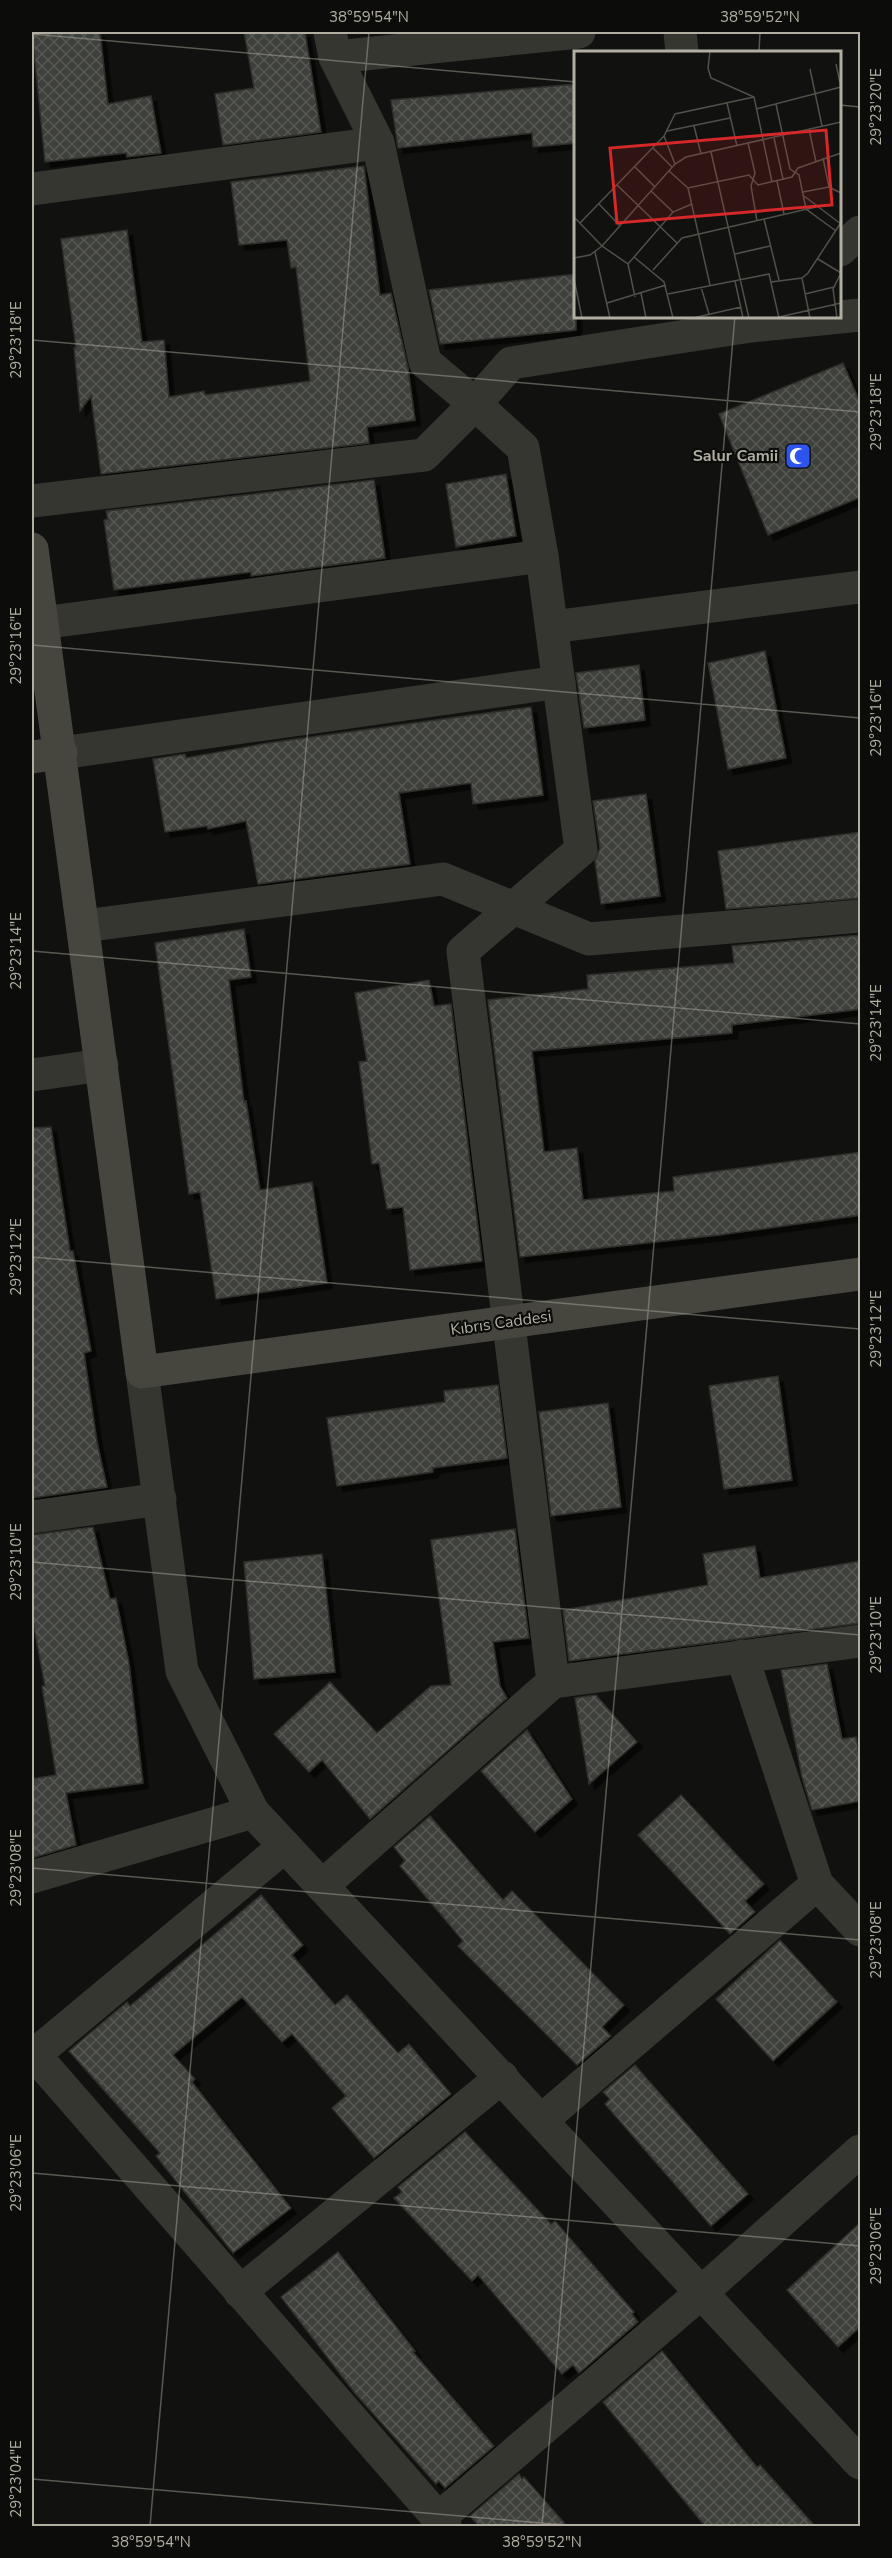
<svg xmlns="http://www.w3.org/2000/svg" width="892" height="2558" font-family="'Nunito Sans',sans-serif">
<style>
.building{fill:url(#building-cross-hatch);stroke:#2d2e2a;stroke-width:1.5;filter:url(#shadow)}
.lines{fill:none;stroke-linecap:round;stroke-linejoin:round}
.street{stroke:#363631;stroke-width:33}
.secondary{stroke:#46463f;stroke-width:33}
.ticks{fill:none;stroke:#b2afa2;stroke-width:1.5;stroke-opacity:0.45}
.labels{text-anchor:middle;dominant-baseline:central;stroke-width:4.5;stroke-linejoin:round;paint-order:stroke}
.poi-label{font-size:16px;font-weight:bold;fill:#b2afa2;stroke:#0c0d0b;text-anchor:end}
.street-label{font-size:16px;fill:#b2afa2;stroke:#0c0d0b}
.inset-road{fill:none;stroke:#51514a;stroke-width:1.5}
.view{fill:#d62828;fill-opacity:0.15;stroke:#d62828;stroke-width:3}
.inset-edge{fill:none;stroke:#b2afa2;stroke-width:3}
.neatline{fill:none;stroke:#b2afa2;stroke-width:2}
.ticks-label{font-size:15px;text-anchor:middle;fill:#b2afa2}
</style>
<defs>
<pattern id="building-cross-hatch" width="8" height="8" patternUnits="userSpaceOnUse" patternTransform="scale(1.5)"><rect width="8" height="8" fill="#3e3f3a"/><path d="M0 0l8 8M0 8l8-8" fill="none" stroke="#585853"/></pattern>
<filter id="shadow"><feDropShadow dx="5.5" dy="5.5" stdDeviation="0" flood-color="#0009"/></filter>
</defs>
<rect width="100%" height="100%" fill="#111210"/>
<!-- building -->
<g class="building">
<polygon points="32,32 100,32 108,104 151,96 161,153 127,157 126,153 45,162"/>
<polygon points="244,32 305,32 321,132 223,145 215,94 254,88"/>
<polygon points="576,84 576,143 533,147 532,133 398,148 391,100"/>
<polygon points="364,166 380,295 391,293 408,368 415,420 367,427 369,443 101,474 91,396 80,411 74,348 76,348 61,239 127,230 142,342 164,340 169,397 204,391 205,395 310,381 296,267 291,268 287,240 239,245 231,182"/>
<polygon points="576,274 576,330 440,344 429,290"/>
<polygon points="843,363 861,405 861,497 768,535 719,414"/>
<polygon points="506,474 516,536 456,547 446,484"/>
<polygon points="374,480 385,558 251,576 251,572 114,590 104,520 108,519 106,511"/>
<polygon points="765,651 786,758 728,769 708,663"/>
<polygon points="639,665 645,720 584,728 576,673"/>
<polygon points="531,707 543,795 473,804 471,783 399,793 410,864 258,884 246,821 208,829 207,826 165,832 153,759 185,754 186,758 268,743"/>
<polygon points="646,794 660,896 601,904 595,861 600,848 593,801"/>
<polygon points="861,832 861,898 726,909 718,851"/>
<polygon points="244,929 251,977 229,980 244,1102 246,1101 260,1190 312,1182 327,1283 216,1299 200,1192 189,1194 155,943"/>
<polygon points="861,935 861,1009 732,1025 732,1033 532,1051 544,1152 577,1148 583,1200 674,1191 673,1177 861,1152 861,1215 719,1235 520,1257 488,1000 588,989 587,975 734,963 732,946"/>
<polygon points="429,980 434,1006 451,1004 482,1261 410,1270 403,1207 387,1209 379,1163 372,1164 359,1062 367,1061 355,993"/>
<polygon points="51,1127 70,1251 73,1251 91,1351 84,1353 97,1442 107,1487 32,1498 32,1128"/>
<polygon points="778,1376 792,1480 724,1489 709,1386"/>
<polygon points="498,1385 507,1458 433,1468 433,1472 337,1486 327,1418 445,1402 444,1391"/>
<polygon points="608,1403 621,1507 551,1516 539,1412"/>
<polygon points="93,1527 110,1599 116,1598 129,1663 143,1783 66,1793 76,1845 32,1858 32,1779 56,1775 42,1686 45,1686 32,1617 32,1535"/>
<polygon points="515,1529 529,1638 493,1642 500,1686 507,1698 370,1819 322,1760 309,1772 274,1734 330,1682 377,1733 431,1686 451,1685 431,1540"/>
<polygon points="755,1546 760,1578 861,1561 861,1623 569,1661 563,1610 708,1585 703,1554"/>
<polygon points="322,1554 335,1672 254,1679 244,1562"/>
<polygon points="827,1664 842,1739 856,1737 861,1762 861,1801 812,1810 802,1777 781,1670"/>
<polygon points="596,1695 637,1742 589,1784 575,1698"/>
<polygon points="527,1730 572,1799 535,1832 481,1771"/>
<polygon points="681,1795 764,1884 745,1901 755,1912 730,1934 638,1835"/>
<polygon points="430,1816 503,1900 512,1891 624,2005 602,2027 611,2036 577,2065 458,1946 463,1941 400,1866 405,1861 394,1847"/>
<polygon points="261,1895 303,1945 292,1955 335,2005 347,1995 398,2053 409,2044 451,2094 374,2158 332,2108 346,2096 292,2034 282,2042 242,1997 173,2055 195,2079 192,2082 291,2208 233,2253 156,2156 160,2153 69,2051 127,2002 130,2006"/>
<polygon points="780,1940 837,2002 773,2061 716,1999"/>
<polygon points="635,2065 748,2194 711,2226 605,2104 610,2099 603,2092"/>
<polygon points="465,2132 551,2224 555,2221 634,2312 632,2314 638,2322 579,2373 573,2365 562,2374 478,2275 472,2281 394,2198 402,2192 398,2187"/>
<polygon points="861,2222 861,2326 838,2347 787,2290"/>
<polygon points="338,2252 415,2351 413,2352 494,2446 445,2488 439,2481 436,2484 354,2392 281,2297"/>
<polygon points="662,2351 757,2467 760,2465 815,2526 705,2526 603,2402"/>
<polygon points="519,2474 522,2479 524,2477 567,2526 479,2526 470,2516"/>
</g>
<g class="lines">
<!-- street -->
<g class="street">
<polyline points="680,32 682,52"/>
<polyline points="335,57 579,32"/>
<polyline points="32,189 378,143"/>
<polyline points="840,250 860,232"/>
<polyline points="32,501 424,455 475,404 511,363 751,326 860,315"/>
<polyline points="42,623 542,556"/>
<polyline points="552,627 860,587"/>
<polyline points="61,753 559,682"/>
<polyline points="84,926 443,879 589,939 860,916"/>
<polyline points="32,1075 102,1065"/>
<polyline points="142,1372 182,1671 253,1812 860,2463"/>
<polyline points="32,1517 160,1499"/>
<polyline points="742,1656 817,1884 860,1930"/>
<polyline points="553,1682 860,1641"/>
<polyline points="32,1877 253,1812"/>
<polyline points="322,1886 553,1682 463,951 581,850 542,556 523,448 475,404 425,362 378,143 335,57 330,32"/>
<polyline points="32,2052 445,2526"/>
<polyline points="34,2055 285,1846"/>
<polyline points="542,2120 817,1884"/>
<polyline points="240,2292 502,2077"/>
<polyline points="438,2519 702,2292 860,2151"/>
</g>
<!-- secondary -->
<g class="secondary">
<polyline points="32,549 142,1372 860,1274"/>
<polyline points="32,757 61,753"/>
</g>
</g>
<!-- ticks -->
<path class="ticks" d="M32,34L576,82M759,52L760,32M840,105L860,107M32,340L860,412M32,645L860,718M32,951L860,1024M32,1257L860,1329M32,1562L860,1635M32,1868L860,1940M32,2173L860,2246M32,2479L576,2526M150,2526L369,32M542,2526L735,316"/>
<!-- icons -->
<defs>
<g id="mosque-square" transform="scale(1.35)"><rect x="-9" y="-9" width="18" height="18" rx="4" fill="#2d54ed" stroke="#0c0d0b"/><path d="M3.5-4.9A6 6 0 1 0 3.5 4.9A5 5 0 1 1 3.5-4.9Z" fill="#fff"/></g>
</defs>
<g fill-rule="evenodd">
<use href="#mosque-square" x="798" y="456"/>
</g>
<g class="labels">
<!-- poi labels -->
<g class="poi-label">
<text x="778" y="456">Salur Camii</text>
</g>
<!-- street labels -->
<g class="street-label">
<text transform="translate(501 1323) rotate(-8)">Kıbrıs Caddesi</text>
</g>
</g>
<!-- overview -->
<g transform="translate(574 51)">
<rect width="267" height="267" fill="#111210"/>
<path class="inset-road" d="M136,0L134,17L137,27L180,46L198,131M262,13L267,36M236,18L248,75M153,52L163,95M202,53L216,118L225,124L232,158L262,180M182,58L267,36M120,75L127,103M235,78L242,111M93,80L156,67M200,87L209,128M174,92L181,122L177,135L183,170M79,97L98,116M137,101L175,267M249,107L255,136M101,113L90,85L101,63L180,46M61,116L81,136M95,120L114,137L175,124L184,134L218,126L224,117L267,102M203,130L210,163M43,134L103,192M114,137L136,234M77,140L99,161M229,141L255,136L267,142M230,145L267,173M25,153L46,175M0,166L28,195L54,213L61,246M190,168L205,229M6,172L90,85M21,201L36,267M161,203L196,195M60,206L90,231L99,267M0,207L16,204L28,195L101,113L112,106L267,71M244,208L267,222M54,213L99,161L118,153M79,219L108,187L242,156M228,227L236,267M0,228L8,267M161,230L169,267M197,231L228,227L234,222L266,173M127,236L135,263M67,242L72,267M94,243L195,223L205,267M231,243L260,236M33,252L92,234M205,266L267,252M119,267L167,256M263,267L259,238L267,222"/>
<path class="view" d="M252,79L258,154L43,172L36,97Z"/>
<rect width="267" height="267" class="inset-edge"/>
</g>
<!-- border -->
<rect width="892" height="2558" fill="none" stroke="#0c0d0b" stroke-width="66"/>
<rect x="33" y="33" width="826" height="2492" class="neatline"/>
<g class="ticks-label">
<text x="369" y="22">38°59'54"N</text>
<text x="760" y="22">38°59'52"N</text>
<text transform="translate(876 107) rotate(-90)" y="5">29°23'20"E</text>
<text transform="translate(16 340) rotate(-90)" y="5">29°23'18"E</text>
<text transform="translate(876 412) rotate(-90)" y="5">29°23'18"E</text>
<text transform="translate(16 646) rotate(-90)" y="5">29°23'16"E</text>
<text transform="translate(876 718) rotate(-90)" y="5">29°23'16"E</text>
<text transform="translate(16 951) rotate(-90)" y="5">29°23'14"E</text>
<text transform="translate(876 1023) rotate(-90)" y="5">29°23'14"E</text>
<text transform="translate(16 1257) rotate(-90)" y="5">29°23'12"E</text>
<text transform="translate(876 1329) rotate(-90)" y="5">29°23'12"E</text>
<text transform="translate(16 1562) rotate(-90)" y="5">29°23'10"E</text>
<text transform="translate(876 1635) rotate(-90)" y="5">29°23'10"E</text>
<text transform="translate(16 1868) rotate(-90)" y="5">29°23'08"E</text>
<text transform="translate(876 1940) rotate(-90)" y="5">29°23'08"E</text>
<text transform="translate(16 2173) rotate(-90)" y="5">29°23'06"E</text>
<text transform="translate(876 2246) rotate(-90)" y="5">29°23'06"E</text>
<text transform="translate(16 2479) rotate(-90)" y="5">29°23'04"E</text>
<text x="151" y="2547">38°59'54"N</text>
<text x="542" y="2547">38°59'52"N</text>
</g>
</svg>
